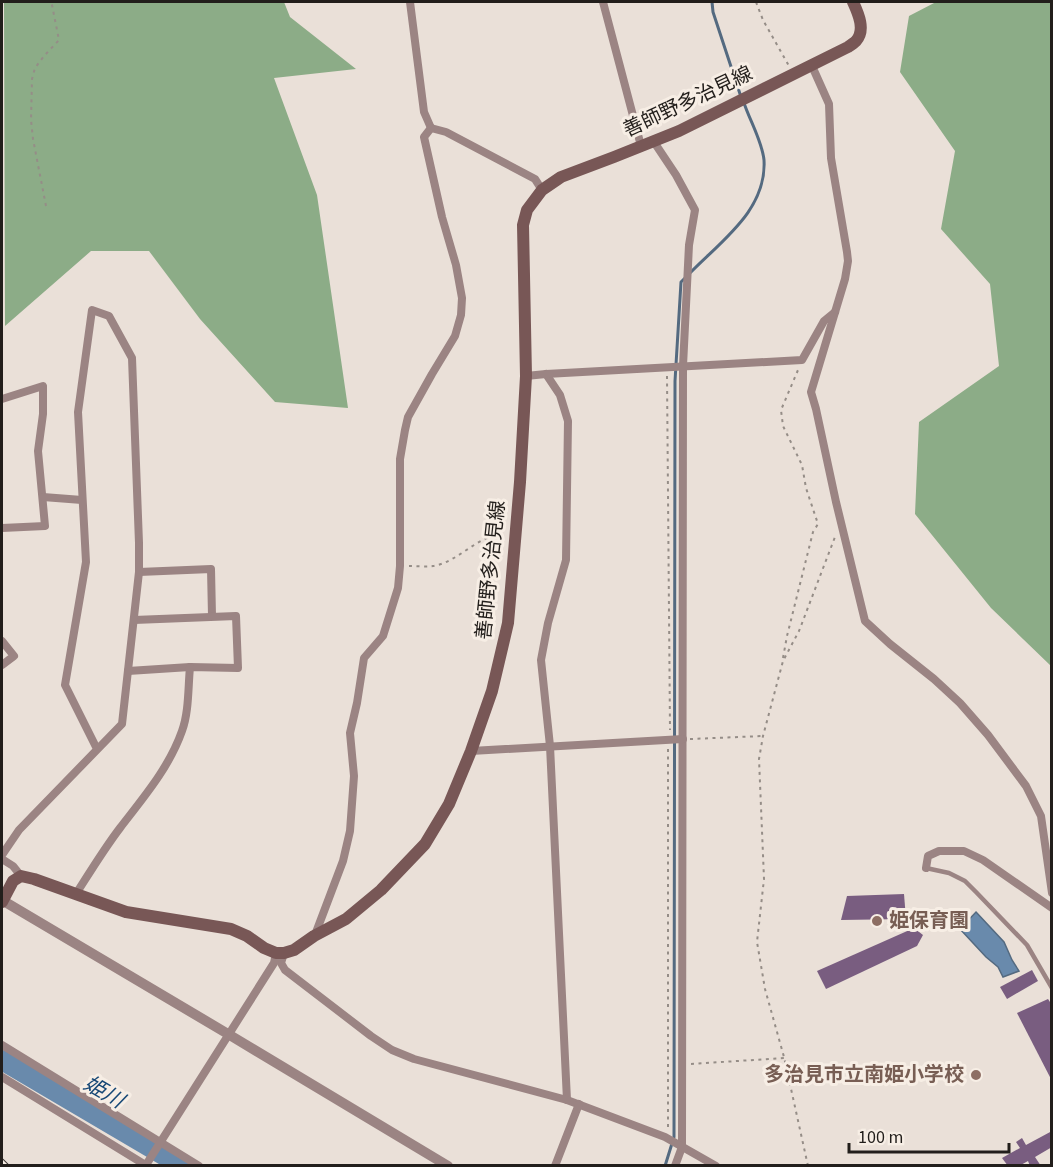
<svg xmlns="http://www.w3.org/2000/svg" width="1053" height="1167" font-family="'Source Sans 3','Noto Sans JP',sans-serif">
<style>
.forest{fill:#8cac87}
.water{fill:#698aac;stroke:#546a80;stroke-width:1.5}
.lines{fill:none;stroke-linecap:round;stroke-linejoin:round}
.stream{stroke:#546a80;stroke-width:3}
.river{stroke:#698aac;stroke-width:20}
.building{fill:#795d80}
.path{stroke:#958d87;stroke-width:2;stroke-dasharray:3 4.5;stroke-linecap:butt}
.service{stroke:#9b8483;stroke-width:4.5}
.minor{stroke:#9b8483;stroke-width:8}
.tertiary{stroke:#9b8483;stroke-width:10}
.secondary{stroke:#785756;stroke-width:12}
.rail-casing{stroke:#3b3633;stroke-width:5}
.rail{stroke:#f7eee5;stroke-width:3;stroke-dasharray:9;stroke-linecap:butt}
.education-dot{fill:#8d6e63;stroke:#f7eee5;stroke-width:2}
.labels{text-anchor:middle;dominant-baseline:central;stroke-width:6;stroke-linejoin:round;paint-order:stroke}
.street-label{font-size:20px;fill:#221e1b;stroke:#f7eee5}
.education-label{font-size:20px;font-weight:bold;fill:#785e54;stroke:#f7eee5;text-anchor:start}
.water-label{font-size:21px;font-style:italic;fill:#174876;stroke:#f7eee5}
</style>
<rect width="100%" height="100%" fill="#eae0d8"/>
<!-- forest -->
<g class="forest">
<polygon points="4,2 284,2 290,17 356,69 274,78 317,195 348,408 275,402 200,319 149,251 91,251 5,326"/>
<polygon points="936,2 1051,2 1051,666 991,608 915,514 919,422 999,366 990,284 941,229 955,151 900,72 909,16"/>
</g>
<!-- water -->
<polygon class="water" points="976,912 1004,942 1012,960 1019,971 1003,977 998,967 986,957 960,929"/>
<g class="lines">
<!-- stream -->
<g class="stream">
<polyline points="712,2 713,12 741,97"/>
<path d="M690,273C721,241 767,210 764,160C762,141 750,121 744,103"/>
<polyline points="665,1166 674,1137 675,381 681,282 685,278"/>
</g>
<!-- river -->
<polyline class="river" points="2,1060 182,1166"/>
</g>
<!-- building -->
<g class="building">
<polygon points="904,894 906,919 841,920 847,896"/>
<polygon points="914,928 923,935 917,946 826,989 817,971"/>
<polygon points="1032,970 1038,981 1007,999 1000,987"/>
<polygon points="1048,999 1052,1005 1052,1081 1017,1013"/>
<polygon points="1052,1131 1052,1147 1035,1157 1041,1166 1030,1166 1028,1161 1019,1166 1008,1166 1002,1158 1020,1148 1016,1142 1022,1138 1026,1145"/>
</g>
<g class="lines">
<!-- path -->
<g class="path">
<polyline points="756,2 763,20 789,66"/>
<polyline points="46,206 33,139 31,120 32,79 35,68 44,56 59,40 52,5 50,2"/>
<polyline points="667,376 670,730"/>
<path d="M409,566C417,566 426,567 433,566C459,562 477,535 504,534"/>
<polyline points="783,658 787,636 813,532 818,524 806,488 802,465 783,426 781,410 798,370"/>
<polyline points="690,739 763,736"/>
<polyline points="691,1064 784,1058"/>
<polyline points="668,1127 668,749"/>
<polyline points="808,1166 784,1057 765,989 757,942 764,879 759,759 763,736 783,661 799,631 835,537"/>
</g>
<!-- service -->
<polyline class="service" points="926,868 949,873 965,881 976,892 1027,945 1052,988"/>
<!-- minor -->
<g class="minor">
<polyline points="410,2 424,112 431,128"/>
<polyline points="603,2 641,146"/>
<polyline points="812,66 829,104 831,158 847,252 848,261 845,279 811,392 816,409 836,502 865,621 890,644 934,679 960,703 988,735 1026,786 1041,816 1052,893"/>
<polyline points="431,128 446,132 535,179 542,190"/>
<polyline points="654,142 676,175 695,210 689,245 683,366 682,1147 675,1166"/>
<polyline points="546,374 560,395 568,421 566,560 548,623 541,660 550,746 567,1100"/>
<polyline points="526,376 546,374 802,360 824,321 835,312"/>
<polyline points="2,399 43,386 43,414 38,451 45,526 2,528"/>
<polyline points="43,497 82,500"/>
<polyline points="139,572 211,569 212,616"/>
<polyline points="2,641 14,656 2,665"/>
<polyline points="128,671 190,667 238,668 236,616 134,620"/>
<polyline points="471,751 683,739"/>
<polyline points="2,855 19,830 122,724 139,572 139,543 132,358 109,316 92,310 78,412 86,562 65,685 97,749"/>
<polyline points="2,859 13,866 21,876"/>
<polyline points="926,868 928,856 939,851 964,851 983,860 1052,908"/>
<path d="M76,894C90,872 104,849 120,828C143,798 169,768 182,731C189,712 188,688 190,667"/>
<polyline points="315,935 343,861 350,831 354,776 350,733 357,703 364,658 383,636 398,588 400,566 400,459 405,430 408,417 432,374 455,336 461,315 462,298 456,265 442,217 424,137 431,128"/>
<polyline points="284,953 281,963 285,970 371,1036 392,1050 414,1059 567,1100 665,1137 716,1166"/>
<polyline points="2,1045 199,1166"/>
<polyline points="2,1077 147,1166"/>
<polyline points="146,1165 274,963 276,953"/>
<polyline points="555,1166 579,1104"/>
</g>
<!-- tertiary -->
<polyline class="tertiary" points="2,900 228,1034 448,1166"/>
<!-- secondary -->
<path class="secondary" d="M2,902L13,881L21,876L34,879L126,912L231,929L247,936L264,948L276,953H284L294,950L314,936L346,919L381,890L425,844L449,804L471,751L492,691L508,623L520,482L526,376L523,225L527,210L542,190L561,177L614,157L679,131L848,47C851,45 854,43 856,41C866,30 858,13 853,2"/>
<!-- rail casing -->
<g class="rail-casing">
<polyline id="rail" points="2,1161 7,1166"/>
</g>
<!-- rail -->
<use href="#rail" class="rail"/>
</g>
<!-- markers -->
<g class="education-dot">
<circle cx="877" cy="921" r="6"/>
<circle cx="976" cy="1075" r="6"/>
</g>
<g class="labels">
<!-- street labels -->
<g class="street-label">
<text transform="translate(688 102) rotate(-25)">善師野多治見線</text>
<text transform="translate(491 570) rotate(-84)">善師野多治見線</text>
</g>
<!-- education labels -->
<g class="education-label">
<text x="889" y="921">姫保育園</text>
<text x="964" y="1075" text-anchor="end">多治見市立南姫小学校</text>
</g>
<!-- water labels -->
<g class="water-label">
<text transform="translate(104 1092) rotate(30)">姫川</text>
</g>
</g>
<!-- border -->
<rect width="1053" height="1167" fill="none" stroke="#221e1b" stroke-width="6"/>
<!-- scale -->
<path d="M849 1143v9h160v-9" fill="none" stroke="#221e1b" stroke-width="3"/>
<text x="858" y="1143" font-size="18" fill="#221e1b" stroke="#f7eee5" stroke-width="4.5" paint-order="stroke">100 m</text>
</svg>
